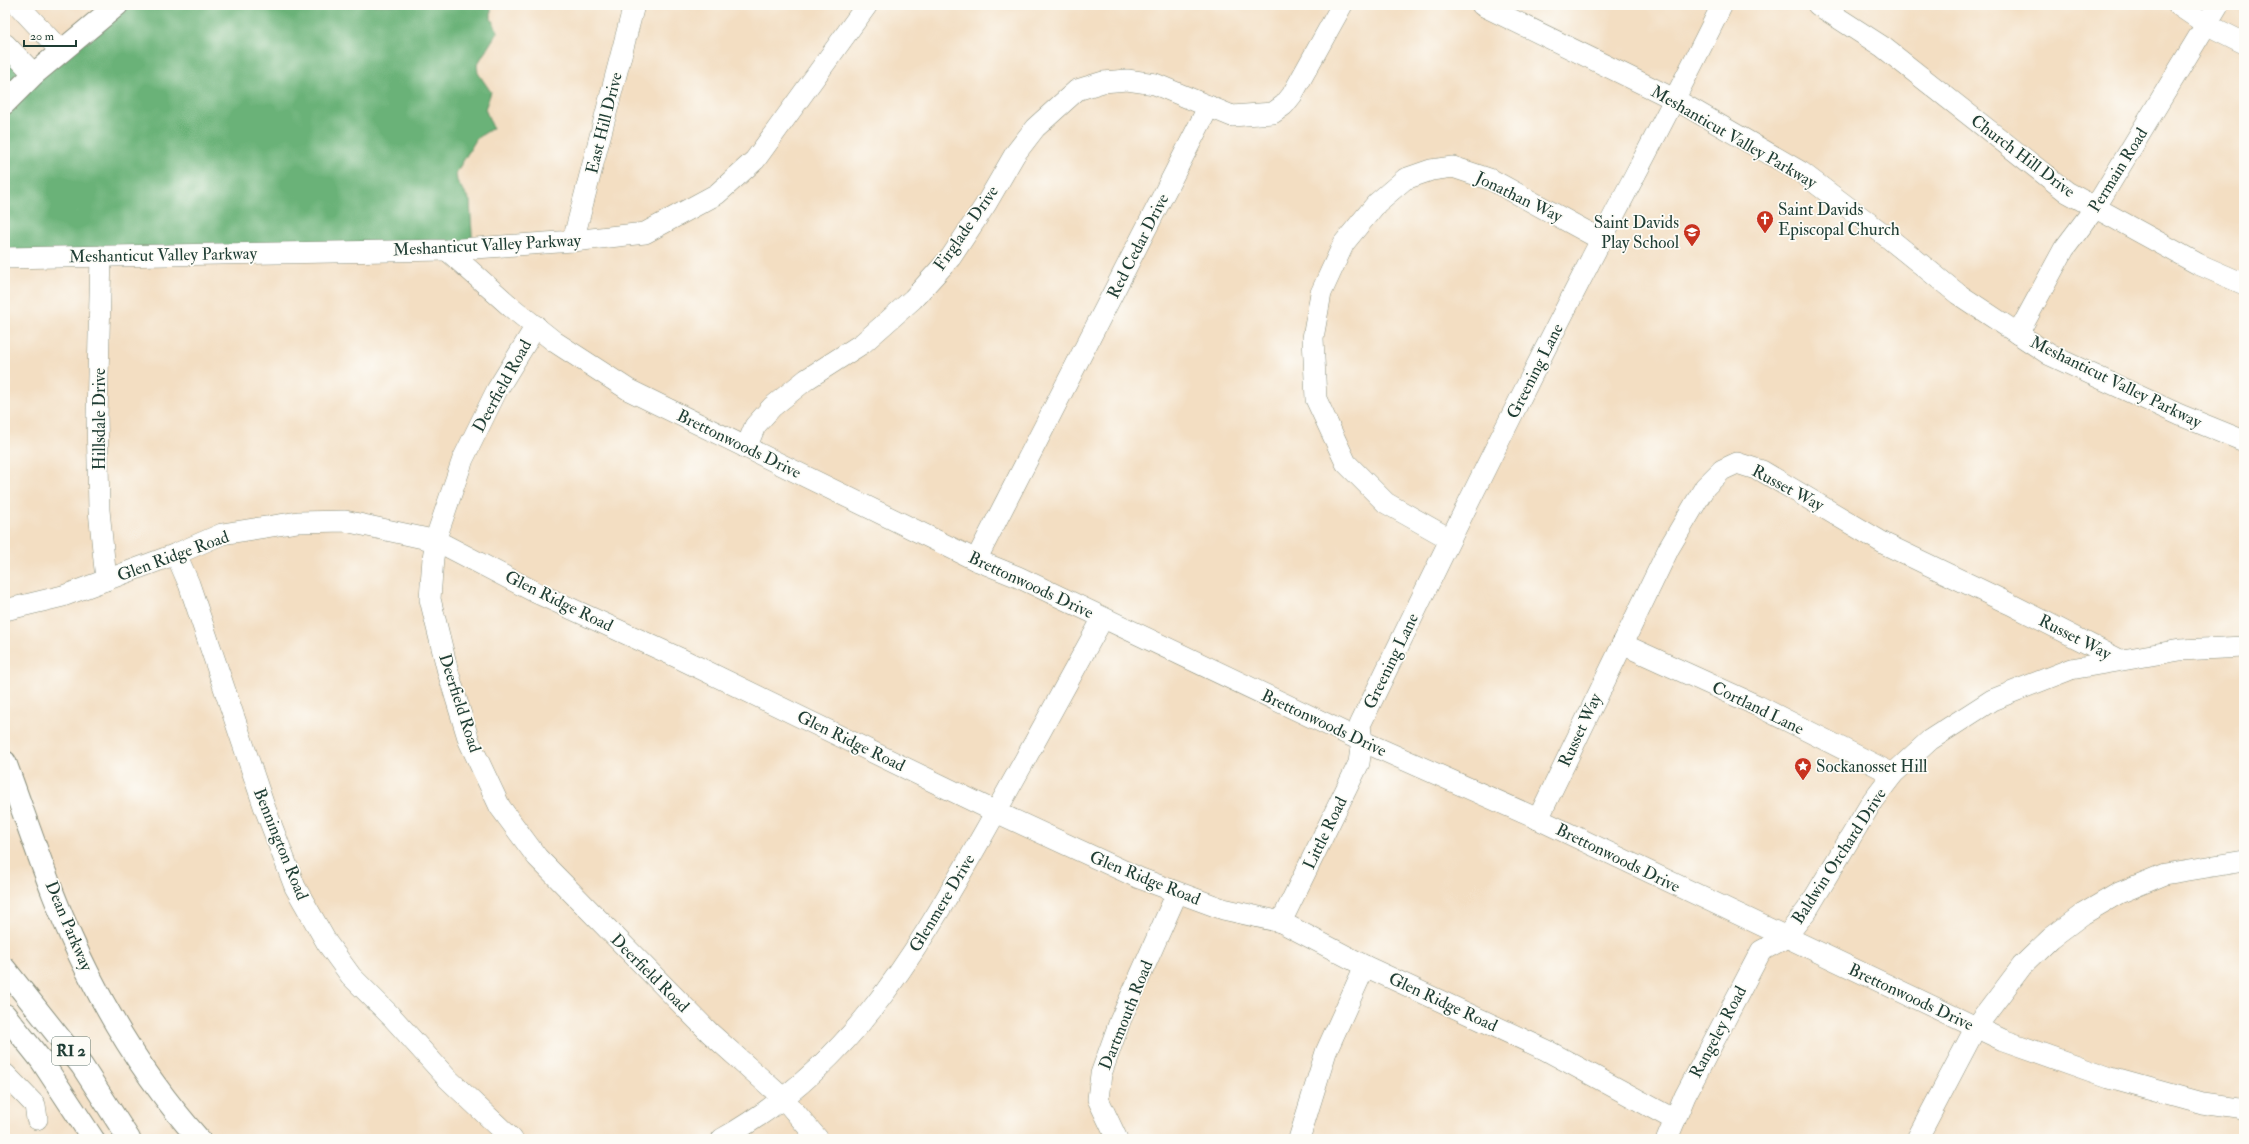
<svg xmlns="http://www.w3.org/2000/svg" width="2249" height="1144" font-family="'IM FELL Double Pica',serif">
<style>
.forest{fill:#6bb278;stroke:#457856}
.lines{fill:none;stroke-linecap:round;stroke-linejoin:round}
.minor-casing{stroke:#898e7b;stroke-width:22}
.major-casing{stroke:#898e7b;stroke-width:24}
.minor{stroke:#fff;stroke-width:21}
.major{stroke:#fff;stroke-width:22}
.labels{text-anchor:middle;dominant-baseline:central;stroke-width:3.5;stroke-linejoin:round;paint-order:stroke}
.shield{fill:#fdfcf7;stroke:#62766e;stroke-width:1}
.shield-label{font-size:16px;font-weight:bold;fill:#1f3d34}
.street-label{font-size:17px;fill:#1f3d34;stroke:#fdfcf7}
.poi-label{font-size:17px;fill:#1f3d34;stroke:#fdfcf7;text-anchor:start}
</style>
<rect width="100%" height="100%" fill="#fdfcf7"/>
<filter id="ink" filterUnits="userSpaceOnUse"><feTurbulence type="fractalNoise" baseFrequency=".025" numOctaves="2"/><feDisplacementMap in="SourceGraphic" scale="8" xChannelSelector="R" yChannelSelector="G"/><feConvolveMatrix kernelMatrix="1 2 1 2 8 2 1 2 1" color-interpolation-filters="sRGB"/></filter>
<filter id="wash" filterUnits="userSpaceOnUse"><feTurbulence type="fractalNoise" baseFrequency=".012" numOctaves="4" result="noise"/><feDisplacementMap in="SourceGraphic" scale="16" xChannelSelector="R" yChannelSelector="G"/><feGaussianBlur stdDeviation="0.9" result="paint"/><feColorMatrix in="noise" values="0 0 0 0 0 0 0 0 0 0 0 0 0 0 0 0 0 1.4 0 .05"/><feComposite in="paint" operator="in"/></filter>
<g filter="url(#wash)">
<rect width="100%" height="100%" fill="#f3dec2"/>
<!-- forest -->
<polygon class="forest" points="120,5 491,5 491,19 498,31 477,65 478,73 491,92 485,109 493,128 477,138 456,173 457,181 470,201 473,249 5,259 5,44 31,71"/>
</g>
<g filter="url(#ink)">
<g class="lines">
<!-- minor casing -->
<g class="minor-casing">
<g id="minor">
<polyline points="18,5 61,51"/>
<polyline points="1482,5 1676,100 1801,172 1886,236 1958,294 2050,355 2180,415 2244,441"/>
<polyline points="1818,5 1883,47 2067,192 2198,264 2244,284"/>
<polyline points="2178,5 2206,24 2244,43"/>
<polyline points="5,44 34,74"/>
<polyline points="573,241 634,5"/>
<polyline points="447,250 511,307 555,342 629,390 976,560 1018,577 1362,741 1538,819 2003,1040 2108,1077 2202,1103 2244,1109"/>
<polyline points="101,256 97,416 99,510 106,580"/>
<polyline points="5,258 447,250 573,241 645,233 717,194 755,160 867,5"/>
<polyline points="536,326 497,390 463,459 437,535 433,558 430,599 448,672 469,741 500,807 537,857 710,1033 784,1099 818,1139"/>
<polyline points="2018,334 2064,249 2095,208 2218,5"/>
<polyline points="746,448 755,426 772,407 807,379 863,343 913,299 951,257 986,204 1015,154 1035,128 1077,90 1103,82 1127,80 1155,84 1232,116 1273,113 1284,105 1292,95 1342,5"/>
<polyline points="1450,539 1386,503 1346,463 1316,399 1313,338 1321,293 1344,243 1377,203 1405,179 1431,170 1453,167 1492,180 1602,240"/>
<polyline points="176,554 189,584 264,806 295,887 327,943 351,976 392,1017 447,1078 512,1139"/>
<polyline points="976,560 1209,106"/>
<polyline points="5,610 63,596 176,554 222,534 298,522 345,521 437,541 537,593 679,658 996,812 1139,878 1223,909 1281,922 1365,966 1546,1050 1675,1120"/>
<polyline points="1622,644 1758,706 1893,774"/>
<polyline points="1538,819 1669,548 1705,487 1722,470 1737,463 1762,471 1885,544 2010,604 2120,660"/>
<path d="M1281,922L1359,763L1362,741L1360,725C1432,576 1505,426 1581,279C1628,187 1677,97 1722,5"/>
<polyline points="5,1074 35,1105 37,1119"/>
<path d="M722,1139C849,1067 910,963 980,840C1022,766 1062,692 1103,618"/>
<polyline points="1117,1139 1098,1099 1101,1074 1120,1021 1177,893"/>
<polyline points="1299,1139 1326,1052 1365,966"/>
<polyline points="1667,1139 1685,1096 1761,951 1785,938 1807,910 1873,800 1893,774 1930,740 1992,700 2071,669 2180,650 2244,647"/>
<polyline points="1917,1139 1976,1027 2022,966 2051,938 2083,914 2119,893 2165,874 2244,861"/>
</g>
</g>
<!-- major casing -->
<g class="major-casing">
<g id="major">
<polyline points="5,103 34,74 117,5"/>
<path d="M5,762C31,832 54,906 88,973C118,1033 154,1089 199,1139"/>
<polyline points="5,969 82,1066 129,1139"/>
<polyline points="5,1015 41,1060 93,1139"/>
</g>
</g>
<!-- minor -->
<use href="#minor" class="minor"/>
<!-- major -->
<use href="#major" class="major"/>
</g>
</g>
<!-- icons -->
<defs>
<g id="church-pin" transform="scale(0.9)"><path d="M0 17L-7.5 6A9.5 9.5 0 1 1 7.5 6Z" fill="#c8321e" stroke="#fdfcf7"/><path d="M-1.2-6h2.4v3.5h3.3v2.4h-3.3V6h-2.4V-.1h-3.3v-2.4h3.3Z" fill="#fff"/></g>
<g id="school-pin" transform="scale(0.9)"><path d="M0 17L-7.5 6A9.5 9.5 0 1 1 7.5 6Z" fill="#c8321e" stroke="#fdfcf7"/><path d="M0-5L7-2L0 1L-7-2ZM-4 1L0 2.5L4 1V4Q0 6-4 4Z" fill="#fff"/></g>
<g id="sight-pin" transform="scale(0.9)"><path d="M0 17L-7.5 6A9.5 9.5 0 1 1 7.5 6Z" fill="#c8321e" stroke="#fdfcf7"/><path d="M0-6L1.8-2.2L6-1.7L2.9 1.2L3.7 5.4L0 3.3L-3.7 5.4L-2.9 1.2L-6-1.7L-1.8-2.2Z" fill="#fff"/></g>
</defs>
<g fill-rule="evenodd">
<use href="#church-pin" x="1765" y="219"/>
<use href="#school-pin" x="1692" y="232"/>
<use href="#sight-pin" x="1803" y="766"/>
</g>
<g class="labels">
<!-- shield labels -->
<rect class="shield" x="52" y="1037" width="38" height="28" rx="3"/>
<g class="shield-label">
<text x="71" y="1051">RI 2</text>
</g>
<!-- street labels -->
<g class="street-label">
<text transform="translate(604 123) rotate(-76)">East Hill Drive</text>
<text transform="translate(1734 137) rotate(30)">Meshanticut Valley Parkway</text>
<text transform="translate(2023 156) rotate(37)">Church Hill Drive</text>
<text transform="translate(2118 170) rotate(-58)">Permain Road</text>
<text transform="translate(1519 197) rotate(26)">Jonathan Way</text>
<text transform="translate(966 228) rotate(-55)">Firglade Drive</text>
<text transform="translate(487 245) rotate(-3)">Meshanticut Valley Parkway</text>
<text transform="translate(1138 246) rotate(-63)">Red Cedar Drive</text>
<text transform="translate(163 255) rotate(-1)">Meshanticut Valley Parkway</text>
<text transform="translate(1535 371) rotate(-63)">Greening Lane</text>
<text transform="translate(2116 382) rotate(26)">Meshanticut Valley Parkway</text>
<text transform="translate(502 386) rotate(-61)">Deerfield Road</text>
<text transform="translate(99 419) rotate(-90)">Hillsdale Drive</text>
<text transform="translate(739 444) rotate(26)">Brettonwoods Drive</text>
<text transform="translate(1788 488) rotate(28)">Russet Way</text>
<text transform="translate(173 556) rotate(-20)">Glen Ridge Road</text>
<text transform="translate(1031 585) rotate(25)">Brettonwoods Drive</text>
<text transform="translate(559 601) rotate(26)">Glen Ridge Road</text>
<text transform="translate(2075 637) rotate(27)">Russet Way</text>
<text transform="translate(1391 661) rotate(-64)">Greening Lane</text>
<text transform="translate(460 703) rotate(72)">Deerfield Road</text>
<text transform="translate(1758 708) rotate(26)">Cortland Lane</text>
<text transform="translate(1324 723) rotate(25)">Brettonwoods Drive</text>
<text transform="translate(1580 730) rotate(-65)">Russet Way</text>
<text transform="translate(851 741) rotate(26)">Glen Ridge Road</text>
<text transform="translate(1325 833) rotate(-64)">Little Road</text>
<text transform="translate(281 844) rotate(68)">Bennington Road</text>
<text transform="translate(1839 856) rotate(-57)">Baldwin Orchard Drive</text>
<text transform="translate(1618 858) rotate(26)">Brettonwoods Drive</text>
<text transform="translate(1145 878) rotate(22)">Glen Ridge Road</text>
<text transform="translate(942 903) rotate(-59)">Glenmere Drive</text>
<text transform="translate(69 926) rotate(67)">Dean Parkway</text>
<text transform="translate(650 973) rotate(45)">Deerfield Road</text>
<text transform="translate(1911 997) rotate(25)">Brettonwoods Drive</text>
<text transform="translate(1443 1002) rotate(25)">Glen Ridge Road</text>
<text transform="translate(1126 1015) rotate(-68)">Dartmouth Road</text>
<text transform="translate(1718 1032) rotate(-62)">Rangeley Road</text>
</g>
<!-- poi labels -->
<g class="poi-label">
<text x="1778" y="209">Saint Davids<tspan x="1778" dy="20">Episcopal Church</tspan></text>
<text x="1679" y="222" text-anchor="end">Saint Davids<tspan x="1679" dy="20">Play School</tspan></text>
<text x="1816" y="766">Sockanosset Hill</text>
</g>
</g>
<!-- margin -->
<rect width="2249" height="1144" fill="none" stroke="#fdfcf7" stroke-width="20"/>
<!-- scale -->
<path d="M24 40v6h52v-6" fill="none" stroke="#1f3d34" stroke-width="2"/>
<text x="30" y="40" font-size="12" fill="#1f3d34" stroke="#fdfcf7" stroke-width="3" paint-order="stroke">20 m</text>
</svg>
